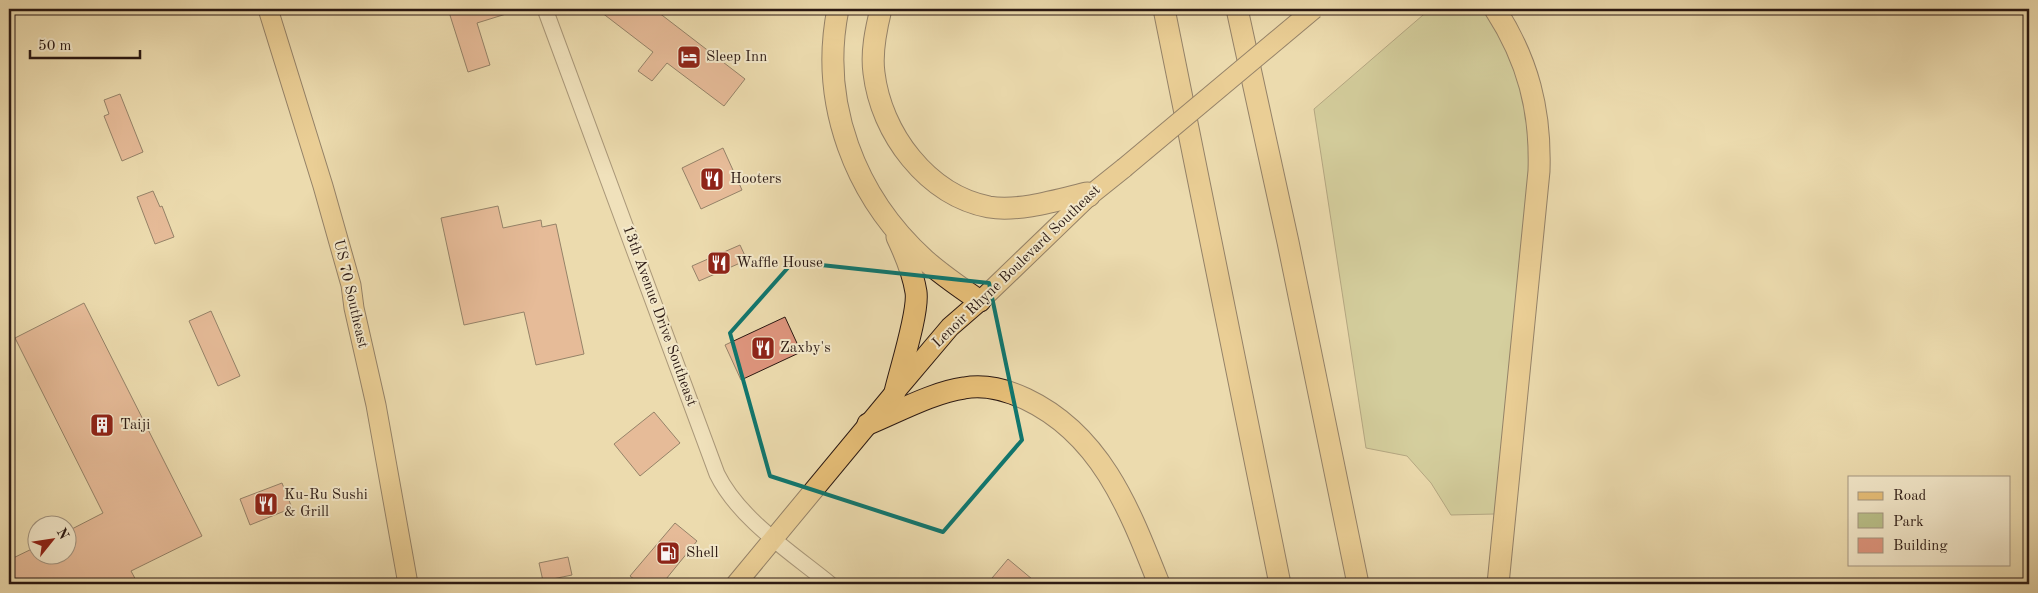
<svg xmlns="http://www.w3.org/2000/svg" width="2038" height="593" font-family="'Old Standard TT',serif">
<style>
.green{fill:#b9c089;stroke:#726c4e}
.building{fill:#de957d;stroke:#2a1812}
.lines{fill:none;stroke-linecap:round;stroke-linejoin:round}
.minor-casing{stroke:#5a4939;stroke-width:17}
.major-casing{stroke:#2a1812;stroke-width:21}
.highway-casing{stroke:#2a1812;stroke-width:23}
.minor{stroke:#f3e8ca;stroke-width:15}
.major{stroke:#e6be77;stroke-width:19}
.highway{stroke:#e6be77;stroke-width:21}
.major-bridge-casing{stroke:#2a1812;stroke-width:21;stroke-linecap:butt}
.major-bridge{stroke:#e6be77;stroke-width:19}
.marked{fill:none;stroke:#0f766e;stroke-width:4;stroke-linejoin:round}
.labels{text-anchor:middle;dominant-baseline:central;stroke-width:4;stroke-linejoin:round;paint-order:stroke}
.poi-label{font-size:15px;fill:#2a1812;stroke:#f3e8ca;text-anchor:start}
.street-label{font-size:15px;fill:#2a1812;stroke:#f3e8ca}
</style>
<rect width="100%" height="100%" fill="#ecdbae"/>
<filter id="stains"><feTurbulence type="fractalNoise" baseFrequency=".004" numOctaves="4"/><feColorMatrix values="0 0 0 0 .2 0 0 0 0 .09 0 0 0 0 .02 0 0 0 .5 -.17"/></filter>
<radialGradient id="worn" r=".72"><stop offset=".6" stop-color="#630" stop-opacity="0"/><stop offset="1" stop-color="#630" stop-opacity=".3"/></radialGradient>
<!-- green -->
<polygon class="green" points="1430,9 1495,9 1526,70 1539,171 1495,514 1451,515 1431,483 1407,456 1366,448 1314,109"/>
<!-- building -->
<g class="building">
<polygon points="448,9 473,9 474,12 487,9 504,9 506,14 477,23 490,65 468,72"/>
<polygon points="597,9 654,9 745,79 724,106 667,63 652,81 638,71 653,52"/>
<polygon points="120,94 143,152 122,161 104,116 109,114 104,100"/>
<polygon points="723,148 742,190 701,209 682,168"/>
<polygon points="153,191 160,207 162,206 174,237 155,244 137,197"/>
<polygon points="498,206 503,228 541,220 542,227 556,224 584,354 536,365 524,312 464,325 441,218"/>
<polygon points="740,245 747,260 699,281 692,266"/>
<polygon points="84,303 202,536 131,571 138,584 9,584 9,560 38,546 38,556 68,556 68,531 103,513 15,338"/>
<polygon points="211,311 240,376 218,386 189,321"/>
<polygon points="785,317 801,352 741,380 725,345"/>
<polygon points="654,412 680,443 640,476 614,444"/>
<polygon points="282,483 292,508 250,525 240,499"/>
<polygon points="675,523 697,541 662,584 640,584 630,576"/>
<polygon points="568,557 572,575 543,581 539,563"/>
<polygon points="1008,559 1038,584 987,584"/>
</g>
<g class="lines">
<!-- minor casing -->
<g class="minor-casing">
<path id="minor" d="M545,9L717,474C739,519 792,553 830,584"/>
</g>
<!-- major casing -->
<g class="major-casing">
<g id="major">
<polyline points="268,9 323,186 351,285 354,308 376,405 408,584"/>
<polyline points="736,584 895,392 950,327 980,301 1089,196 1124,168"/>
</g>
</g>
<!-- highway casing -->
<g class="highway-casing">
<g id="highway">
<path d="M838,9C819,103 855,197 925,260C943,276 961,288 980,301"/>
<path d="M881,9C876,29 871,52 874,73C881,133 927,195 989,207C1019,212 1058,200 1087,193L1089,196"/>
<polyline points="1164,9 1280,584"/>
<polyline points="1237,9 1288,242 1358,584"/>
<path d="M1495,9C1528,60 1541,110 1539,171L1498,584"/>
<path d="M895,392C900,370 919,312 916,292C913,273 905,254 897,237"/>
<path d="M868,424C897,412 934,392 964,388C986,384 1006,390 1026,399C1102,435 1130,511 1159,584"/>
</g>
</g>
<!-- minor -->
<use href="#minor" class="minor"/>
<!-- major -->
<use href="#major" class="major"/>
<!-- highway -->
<use href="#highway" class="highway"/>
<!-- major-bridge casing -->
<g class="major-bridge-casing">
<polyline id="major-bridge" points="1124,168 1314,9"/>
</g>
<!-- major-bridge -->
<use href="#major-bridge" class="major-bridge"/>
</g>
<!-- marked area -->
<path d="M0 0H2038V593H0ZM793,262L989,283L1022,440L943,532L770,476L730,333Z" fill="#ecdbae" fill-opacity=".55" fill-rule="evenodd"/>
<path class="marked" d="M793,262L989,283L1022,440L943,532L770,476L730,333Z"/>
<!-- icons -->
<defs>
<g id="hotel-square" transform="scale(1.25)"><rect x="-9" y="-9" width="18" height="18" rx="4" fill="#8f2418" stroke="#f3e8ca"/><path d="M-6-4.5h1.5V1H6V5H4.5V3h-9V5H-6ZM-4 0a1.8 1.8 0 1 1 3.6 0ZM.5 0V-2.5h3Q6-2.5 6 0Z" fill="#fff"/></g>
<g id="restaurant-square" transform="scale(1.25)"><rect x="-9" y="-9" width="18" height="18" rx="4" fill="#8f2418" stroke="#f3e8ca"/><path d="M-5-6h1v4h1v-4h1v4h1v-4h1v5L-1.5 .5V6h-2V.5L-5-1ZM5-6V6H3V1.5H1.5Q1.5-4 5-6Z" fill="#fff"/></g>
<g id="building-square" transform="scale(1.25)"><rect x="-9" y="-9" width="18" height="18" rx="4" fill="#8f2418" stroke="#f3e8ca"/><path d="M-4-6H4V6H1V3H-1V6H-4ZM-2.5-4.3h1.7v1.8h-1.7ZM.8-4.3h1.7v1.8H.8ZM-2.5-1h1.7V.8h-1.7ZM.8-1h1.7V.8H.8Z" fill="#fff"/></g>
<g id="fuel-square" transform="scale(1.25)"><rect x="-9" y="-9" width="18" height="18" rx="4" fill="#8f2418" stroke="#f3e8ca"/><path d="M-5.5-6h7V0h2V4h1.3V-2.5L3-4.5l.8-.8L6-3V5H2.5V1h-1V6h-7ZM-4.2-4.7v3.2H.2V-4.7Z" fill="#fff"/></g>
</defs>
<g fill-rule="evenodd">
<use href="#hotel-square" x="689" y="57"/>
<use href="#restaurant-square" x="712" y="179"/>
<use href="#restaurant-square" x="719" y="263"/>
<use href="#restaurant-square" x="763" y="348"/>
<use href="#building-square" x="102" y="425"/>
<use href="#restaurant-square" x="266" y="504"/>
<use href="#fuel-square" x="668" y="553"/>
</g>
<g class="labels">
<!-- poi labels -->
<g class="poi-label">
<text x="706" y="57">Sleep Inn</text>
<text x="730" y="179">Hooters</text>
<text x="736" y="263">Waffle House</text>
<text x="780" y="348">Zaxby's</text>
<text x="120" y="425">Taiji</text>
<text x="284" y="495">Ku-Ru Sushi<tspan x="284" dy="17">&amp; Grill</tspan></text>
<text x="686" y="553">Shell</text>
</g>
<!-- street labels -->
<g class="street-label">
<text transform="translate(1017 267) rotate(-44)">Lenoir Rhyne Boulevard Southeast</text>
<text transform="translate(350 294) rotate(77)">US 70 Southeast</text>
<text transform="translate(659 316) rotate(70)">13th Avenue Drive Southeast</text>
</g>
</g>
<!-- margin -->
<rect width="2038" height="593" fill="none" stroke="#ecdbae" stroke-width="30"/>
<rect x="10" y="10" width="2018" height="573" fill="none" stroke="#2a1812" stroke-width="2.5"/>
<rect x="15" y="15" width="2008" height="563" fill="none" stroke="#2a1812"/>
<!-- legend -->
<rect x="1848" y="476" width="162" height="90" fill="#f3e8ca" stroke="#a39580"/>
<rect x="1858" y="492" width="25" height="8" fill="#e6be77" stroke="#a39580"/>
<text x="1893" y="500" font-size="15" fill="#2a1812">Road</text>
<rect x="1858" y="513" width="25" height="15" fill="#b9c089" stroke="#a39580"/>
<text x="1893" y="526" font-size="15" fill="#2a1812">Park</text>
<rect x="1858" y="538" width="25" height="15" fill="#de957d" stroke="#a39580"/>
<text x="1893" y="550" font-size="15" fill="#2a1812">Building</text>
<!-- north arrow -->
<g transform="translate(52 540) rotate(60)"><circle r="24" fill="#f3e8ca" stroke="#a39580"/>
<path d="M0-4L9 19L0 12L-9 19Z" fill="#8f2418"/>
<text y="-8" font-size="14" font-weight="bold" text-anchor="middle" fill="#2a1812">N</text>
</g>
<!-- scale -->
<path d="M30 50v8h110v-8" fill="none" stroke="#2a1812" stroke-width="2.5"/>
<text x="38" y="50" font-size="15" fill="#2a1812" stroke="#f3e8ca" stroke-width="4" paint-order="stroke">50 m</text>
<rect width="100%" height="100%" filter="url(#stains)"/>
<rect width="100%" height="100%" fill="url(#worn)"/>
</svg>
